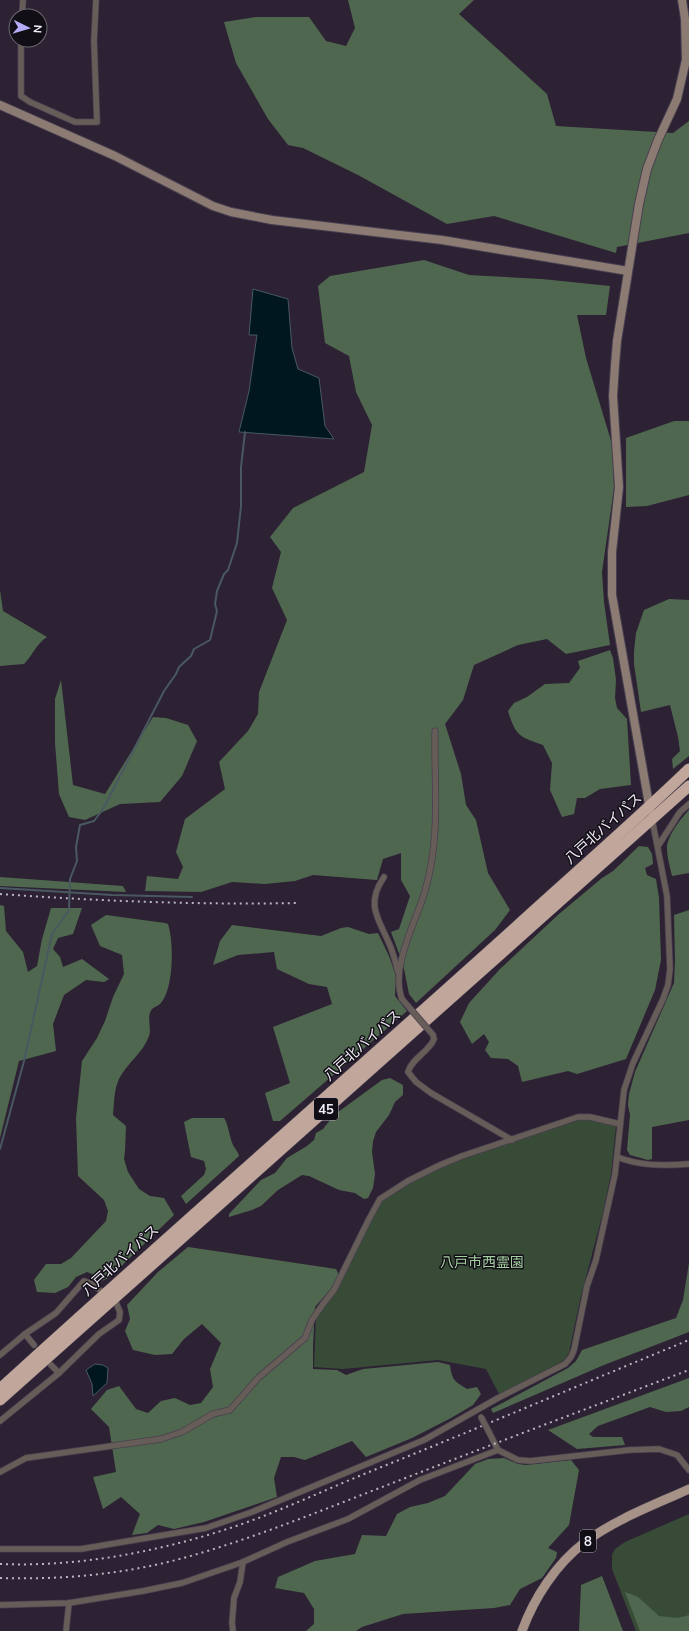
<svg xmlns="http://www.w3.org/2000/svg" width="689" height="1631" font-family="Mulish,'Noto Sans JP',sans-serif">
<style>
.green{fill:#384b37}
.forest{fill:#50674f}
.water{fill:#001720;stroke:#495861}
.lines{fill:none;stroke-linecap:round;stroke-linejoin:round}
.stream{stroke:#495861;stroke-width:2}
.street-casing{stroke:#483f50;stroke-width:7}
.secondary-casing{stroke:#483f50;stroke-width:10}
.primary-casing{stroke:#483f50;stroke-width:10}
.highway-casing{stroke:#483f50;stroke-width:12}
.street{stroke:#675d58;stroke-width:5.5}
.secondary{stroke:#8b7b73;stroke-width:8}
.primary{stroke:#a79288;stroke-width:9}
.highway{stroke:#c1a69b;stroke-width:11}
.rail{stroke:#bbb4c2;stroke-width:2;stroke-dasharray:2 4;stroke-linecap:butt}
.street-bridge-casing{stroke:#483f50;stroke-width:7;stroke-linecap:butt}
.street-bridge{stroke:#675d58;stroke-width:5.5}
.labels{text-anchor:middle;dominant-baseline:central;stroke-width:3;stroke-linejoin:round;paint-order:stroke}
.shield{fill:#120e16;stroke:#b0abb6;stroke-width:1}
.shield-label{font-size:13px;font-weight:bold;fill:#f4eefa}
.street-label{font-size:14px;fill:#f4eefa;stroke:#120e16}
.park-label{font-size:14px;fill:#a3cea0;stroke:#120e16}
</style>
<rect width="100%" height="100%" fill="#2c2234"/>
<!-- green -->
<g class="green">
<polygon points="586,1118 616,1126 611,1174 603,1212 580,1300 569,1353 565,1359 560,1363 499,1394 486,1369 438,1360 343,1369 314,1367 316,1317 323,1305 338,1288 380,1201 391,1193 439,1167 464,1157"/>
<polygon points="689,1514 689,1631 636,1631 612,1569 612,1555 615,1549 625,1542"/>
</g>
<!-- forest -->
<g class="forest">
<polygon points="348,0 474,0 459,14 547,94 556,126 673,133 689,121 689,233 617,247 616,253 494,216 447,224 358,175 303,148 288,145 268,119 236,63 224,22 256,17 309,17 326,41 346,46 355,28"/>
<polygon points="424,260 469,275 542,279 610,286 606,315 577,315 586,358 612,444 614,488 602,572 604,602 610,645 566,654 547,639 518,645 474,665 463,700 445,724 461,774 466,805 476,820 488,873 510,910 495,930 416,1003 409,994 403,964 391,932 399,929 410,896 401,880 401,853 383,859 377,880 313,875 295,881 265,884 232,882 201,892 145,891 147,876 178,879 183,867 176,852 185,819 225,789 219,762 248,731 258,714 259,692 287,620 272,588 281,552 270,537 293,508 364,472 372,425 356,392 349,356 325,343 318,286 330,276"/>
<polygon points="674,421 689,421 689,495 647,506 626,507 626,438"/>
<path d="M0,590L3,611L47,637C37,643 32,656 24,664L0,666Z"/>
<polygon points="669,599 689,600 689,756 673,769 672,759 680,751 678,737 670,705 641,712 634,664 634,651 636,633 644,610"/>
<path d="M610,650L613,658L616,680L615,698L617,708L627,719L631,785L600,789L585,798H577L574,814L562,817L550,790L552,763L543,745C518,736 516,736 508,711L514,703L527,697L545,684L569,683L580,668L578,661Z"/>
<polygon points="61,680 73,785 105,794 153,717 166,718 188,725 197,741 182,776 160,802 120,804 85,820 69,817 59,794 55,743 55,699"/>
<path d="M689,810V873L672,876C670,867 667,857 667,848C667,836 681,818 689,810Z"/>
<polygon points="639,846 648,847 652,854 653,864 645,868 647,875 656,879 659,898 661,960 655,990 626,1059 577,1074 568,1071 522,1082 518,1066 508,1059 491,1058 485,1050 489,1042 484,1034 472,1044 460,1022 469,1003 500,969 559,914 602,878 613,871"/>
<polygon points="0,877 123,886 126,892 0,886"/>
<polygon points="0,905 4,906 6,931 23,952 28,972 37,966 42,939 51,908 82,908 73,934 58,938 53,949 60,957 63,967 82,959 109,979 104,982 86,980 64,995 53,1024 56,1051 19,1061 0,1138"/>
<polygon points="689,910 689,1120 652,1127 652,1159 648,1160 630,1155 627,1150 630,1115 628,1105 629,1094 635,1072 674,983 675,961 674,915"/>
<path d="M106,915L165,923L168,924C174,942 174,990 160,1004C158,1006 154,1007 152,1009C146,1016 152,1028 149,1036C143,1053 127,1063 119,1079C114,1089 114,1104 113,1115L126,1126L125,1151L124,1159L128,1172L139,1189L150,1196L164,1198L174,1215L109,1278L99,1282L97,1276L87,1272L76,1277L68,1287L55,1293L37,1292L34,1280L46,1264H61L71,1258L106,1221L108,1211L104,1200L78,1176L76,1118L82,1061L97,1038L105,1021L113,997L124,974L122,955L100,946L91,925Z"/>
<polygon points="232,925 321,936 341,928 348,927 369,934 378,933 389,956 396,976 395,996 407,1011 280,1121 273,1121 265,1093 290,1083 273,1027 332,1004 327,987 309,984 277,969 274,952 238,955 213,965 220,941"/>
<polygon points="390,1078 403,1085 403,1095 395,1102 389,1115 376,1132 373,1141 372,1152 375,1174 373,1188 368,1198 364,1199 355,1193 339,1190 309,1176 302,1175 278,1190 261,1206 252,1210 229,1217 229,1214 261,1180 275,1173 287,1158 307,1146 314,1140 316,1133 323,1129 334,1115 382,1080"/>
<path d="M192,1118H224C229,1126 229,1136 233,1145C235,1149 238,1151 239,1156L186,1204L181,1196L204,1175L206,1169L204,1161L191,1157L184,1122Z"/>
<path d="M188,1247L336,1269L339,1275L330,1290L315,1307L313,1346V1369L337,1370L346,1375L363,1369L438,1362L450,1365C452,1380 454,1381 467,1389L477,1387L481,1394L473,1405L451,1418L412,1438L366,1457L352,1441L305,1460L294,1457H281L274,1478L277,1497L204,1522L174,1529L158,1525L147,1533L132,1535L140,1514L121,1497L103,1509L93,1477L116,1472L109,1427L91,1409L107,1390L119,1386L136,1409L148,1413L161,1401L175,1398L190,1405L201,1403L213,1387L210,1369L221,1343L202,1324L184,1339L172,1354L155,1355L133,1350L125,1331L130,1319L127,1305L158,1272Z"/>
<polygon points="689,1263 689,1332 604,1365 493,1413 491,1409 568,1368 576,1361 582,1350 676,1318 683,1300"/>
<polygon points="689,1378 689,1407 681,1411 666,1412 650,1407 598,1426 589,1434 593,1437 622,1437 625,1445 577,1449 548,1430"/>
<polygon points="504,1458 518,1464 526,1465 571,1460 579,1470 569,1525 548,1548 557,1552 556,1558 542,1578 520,1589 510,1605 494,1608 403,1614 362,1627 356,1631 306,1631 314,1624 314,1609 304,1593 275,1588 278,1577 315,1561 355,1554 362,1535 386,1536 397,1514 410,1507 428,1503 445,1496 475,1464 488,1459"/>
<polygon points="602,1576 623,1631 579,1631 581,1585"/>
<polygon points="625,1592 638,1597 659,1616 678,1618 689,1615 689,1631 640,1631"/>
</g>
<!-- water -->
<g class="water">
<polygon points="253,289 288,299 292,348 298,369 319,378 325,426 334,439 239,432 249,391 257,335 249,335"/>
<polygon points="95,1364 103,1365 108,1368 107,1383 93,1396 92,1384 86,1370"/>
</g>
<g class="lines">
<!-- stream -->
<g class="stream">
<polyline points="0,888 112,895 192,897"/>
<polyline points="0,1149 24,1061 52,934 69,910 70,879 77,861 76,847 80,825 94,821 103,809 164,691 176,674 179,667 191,656 194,649 210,640 217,611 215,604 217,591 224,574 228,570 237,543 241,506 241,467 245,432"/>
</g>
<!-- street casing -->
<g class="street-casing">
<g id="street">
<polyline points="22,16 23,0"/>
<polyline points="21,40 21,96 30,102 75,122 97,122 94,41 96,0"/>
<polyline points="658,846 680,812 689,804"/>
<path d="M384,877C364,906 380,920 391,948C394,956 396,964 398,972"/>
<path d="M402,999C390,967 416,922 425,891C441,836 434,787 435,731"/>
<path d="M433,1035L434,1039C429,1052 412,1058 408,1072L416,1082L431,1093L512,1140"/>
<path d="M617,1157C640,1166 664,1166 689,1164"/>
<polyline points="25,1334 34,1345"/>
<polyline points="0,1355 25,1334 56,1313 84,1281 90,1283 104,1293"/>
<polyline points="51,1365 59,1373"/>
<polyline points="0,1421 59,1373 99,1334 119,1320 120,1312 114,1298"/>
<polyline points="490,1434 498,1450"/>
<polyline points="0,1472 26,1458 161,1439 182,1432 213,1414 230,1410 258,1378 305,1338 312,1320 323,1304 334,1290 368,1221 380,1199 408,1181 440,1165 462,1156 578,1117 590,1117 620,1124"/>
<polyline points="0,1549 81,1549 206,1528 252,1512 424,1440 498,1398 565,1364 571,1357 574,1350 587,1286 596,1260 615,1174 624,1090 633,1063 663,999 668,985 670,969 667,896 652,819"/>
<polyline points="0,1605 69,1603 143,1591 182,1583 243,1562 287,1542 348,1519 420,1480 498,1450 518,1460 530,1461 629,1450 659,1449 677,1455 689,1470"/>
<polyline points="66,1631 69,1603"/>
<polyline points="233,1631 232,1623 234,1598 240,1582 243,1562"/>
</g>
</g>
<!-- secondary casing -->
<g class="secondary-casing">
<g id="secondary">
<polyline points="0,105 115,156 213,206 231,212 272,220 442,240 628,271"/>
<polyline points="650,810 612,595 612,552 619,487 613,396 615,365 617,341 639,204 647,169 658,140 677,99 686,60 685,19 682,0"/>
</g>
</g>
<!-- primary casing -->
<g class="primary-casing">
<path id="primary" d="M522,1631C534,1598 556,1564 585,1542C616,1519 654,1505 689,1489"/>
</g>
<!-- highway casing -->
<g class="highway-casing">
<g id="highway">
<path d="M0,1389C171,1233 345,1081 517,926C574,874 633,823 689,769"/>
<polyline points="0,1400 689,786"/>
</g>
</g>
<!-- street -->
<use href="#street" class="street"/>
<!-- secondary -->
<use href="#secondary" class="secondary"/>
<!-- primary -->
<use href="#primary" class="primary"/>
<!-- highway -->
<use href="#highway" class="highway"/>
<!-- rail -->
<g class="rail">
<path d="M0,894C99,901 198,905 297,903"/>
<path d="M0,1564C76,1567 152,1553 224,1530C275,1514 324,1490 374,1470C479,1428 584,1383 689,1340"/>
<path d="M0,1578C63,1580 127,1574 187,1557C261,1536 332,1506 403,1479C498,1442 594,1406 689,1370"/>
</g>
<!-- street-bridge casing -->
<g class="street-bridge-casing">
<g id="street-bridge">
<polyline points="402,999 433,1035"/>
<polyline points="481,1417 490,1434"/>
</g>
</g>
<!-- street-bridge -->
<use href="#street-bridge" class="street-bridge"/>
</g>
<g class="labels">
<!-- shield labels -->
<g class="shield">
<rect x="314" y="1098" width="24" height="22" rx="3"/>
<rect x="580" y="1530" width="16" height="22" rx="3"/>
</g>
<g class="shield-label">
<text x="326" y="1109">45</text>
<text x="588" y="1541">8</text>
</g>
<!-- street labels -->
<g class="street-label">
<text transform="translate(603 828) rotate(-42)">八戸北バイパス</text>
<text transform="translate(362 1045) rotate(-42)">八戸北バイパス</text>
<text transform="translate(120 1260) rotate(-42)">八戸北バイパス</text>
</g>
<!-- park labels -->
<g class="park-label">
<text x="482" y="1262">八戸市西霊園</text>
</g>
</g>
<!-- north arrow -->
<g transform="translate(28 28) rotate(95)"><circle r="19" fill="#120e16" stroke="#6c6871"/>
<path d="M0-3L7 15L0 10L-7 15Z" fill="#b5acf8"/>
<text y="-6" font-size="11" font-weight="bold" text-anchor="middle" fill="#f4eefa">N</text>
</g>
</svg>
